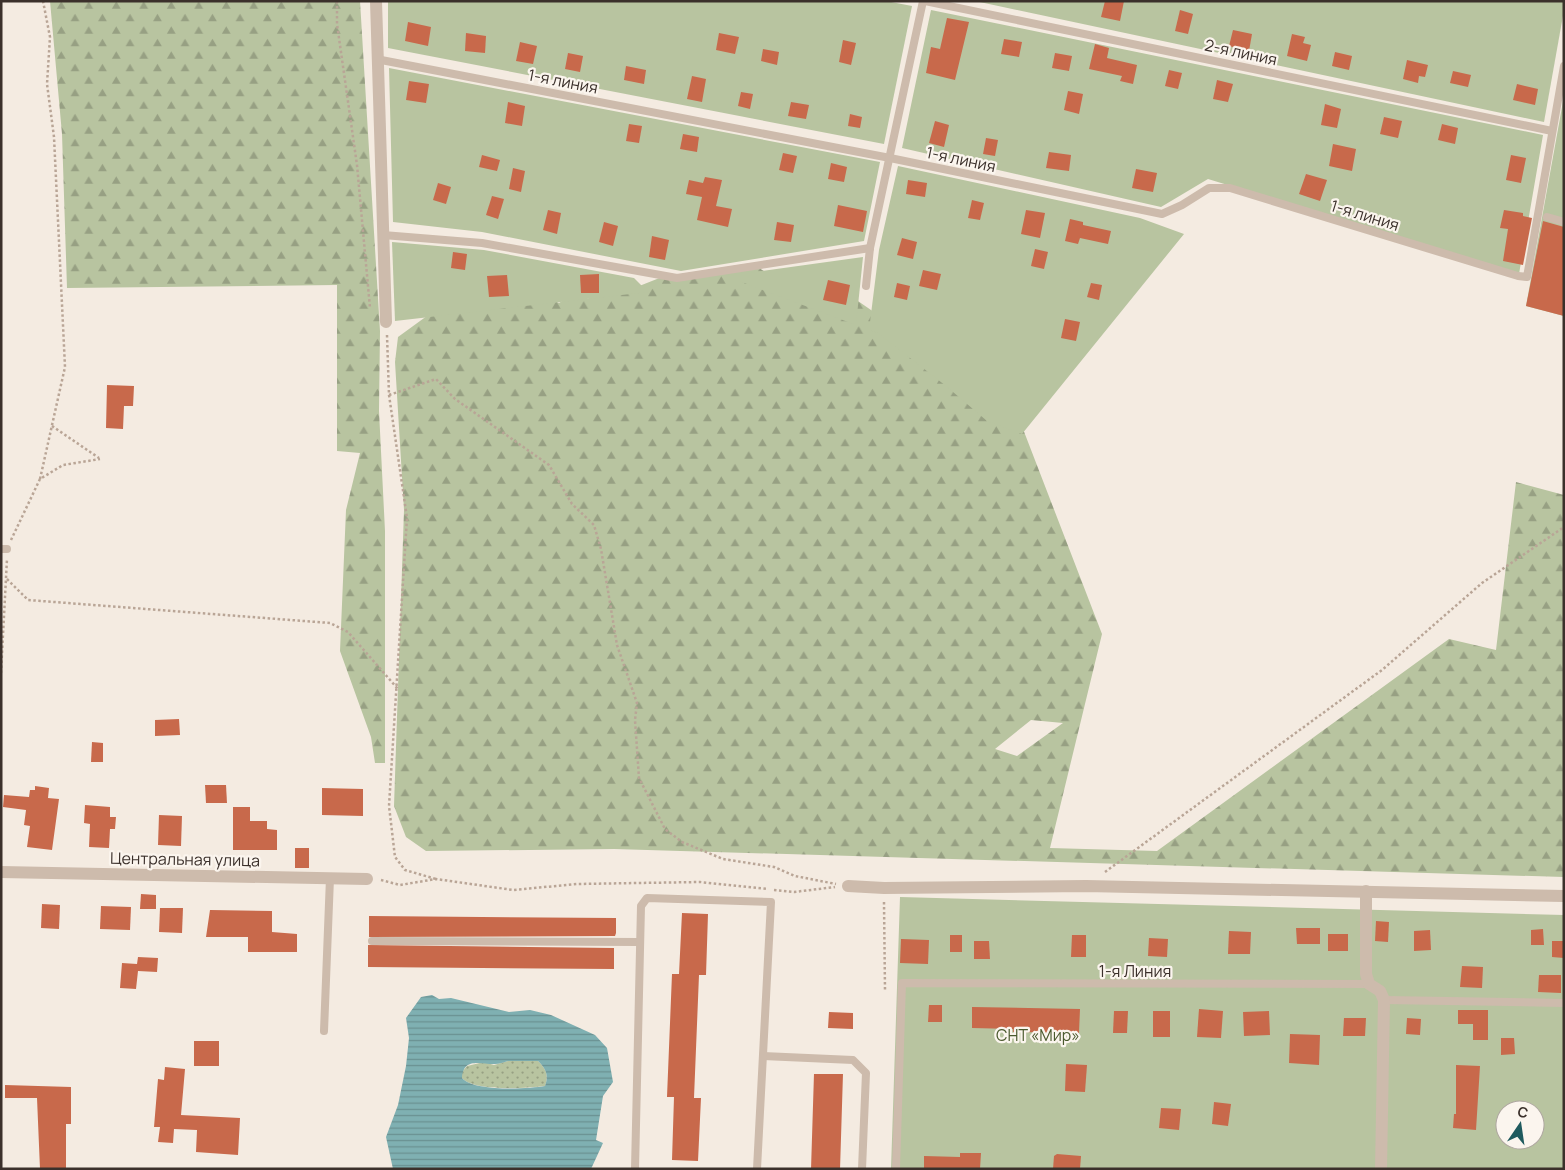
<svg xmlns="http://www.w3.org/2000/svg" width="1565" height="1170" font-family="Manrope,sans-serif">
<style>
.grass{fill:url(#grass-dots)}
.forest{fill:url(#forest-firs);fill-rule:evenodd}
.green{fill:#b8c4a0;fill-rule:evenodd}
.water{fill:url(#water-rules);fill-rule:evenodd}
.building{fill:#c8694b}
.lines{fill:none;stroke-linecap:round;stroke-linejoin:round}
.path{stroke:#b9a596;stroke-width:2.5;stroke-dasharray:2.5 2.5;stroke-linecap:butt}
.service{stroke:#cdbbac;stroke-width:8}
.minor{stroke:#cdbbac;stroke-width:12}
.labels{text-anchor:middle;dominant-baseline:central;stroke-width:4.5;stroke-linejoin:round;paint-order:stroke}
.street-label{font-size:16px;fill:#3b302b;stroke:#fbf5ee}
.park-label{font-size:16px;fill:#4a5a2e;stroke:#fbf5ee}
</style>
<defs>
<pattern id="grass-dots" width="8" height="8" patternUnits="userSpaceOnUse" patternTransform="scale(1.25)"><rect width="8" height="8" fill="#b8c4a0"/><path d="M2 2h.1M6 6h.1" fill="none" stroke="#97a083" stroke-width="1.8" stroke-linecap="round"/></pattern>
<pattern id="forest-firs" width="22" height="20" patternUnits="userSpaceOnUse" patternTransform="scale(1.25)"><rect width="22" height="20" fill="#b8c4a0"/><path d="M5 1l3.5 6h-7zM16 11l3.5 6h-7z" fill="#97a083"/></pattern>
<pattern id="water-rules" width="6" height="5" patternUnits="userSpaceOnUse" patternTransform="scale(1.25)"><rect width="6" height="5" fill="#7fb0b2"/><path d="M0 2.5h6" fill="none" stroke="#699091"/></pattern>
</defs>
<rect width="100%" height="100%" fill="#f4ebe1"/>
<!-- grass -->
<path class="grass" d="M508,1061H538C546,1069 549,1075 545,1086C527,1088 475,1092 462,1078V1072L467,1066L484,1062L494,1065Z"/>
<!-- forest -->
<g class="forest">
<polygon points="50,1 360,1 380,331 379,411 385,531 385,763 375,763 371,737 340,651 346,510 360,453 337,451 337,285 67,288 62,134"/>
<path d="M752,263L771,276L855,299L887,321L1023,429L1102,634L1050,848L1157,851L1449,639L1496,650L1516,482L1564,495V877L614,849L426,851L406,837L394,806L404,510L395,362L398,337L431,313L535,291L559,303L569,297L587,299L604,291L619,294L662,277ZM1031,720L1063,723L1017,756L995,749Z"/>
</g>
<!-- green -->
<g class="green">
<polygon points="388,1 886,1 912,6 884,144 388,48"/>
<polygon points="975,1 1564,1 1564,10 1544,122"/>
<polygon points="931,10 1543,135 1519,274 1208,179 1161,207 902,148"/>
<polygon points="389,68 880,162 864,241 681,271 482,232 393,222"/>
<polygon points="1564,96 1564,316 1526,306"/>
<polygon points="898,166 1140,218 1184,234 1022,434 987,421 946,386 878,333 869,330 879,250"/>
<polygon points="392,242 484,250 634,278 648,292 395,321"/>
<polygon points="863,257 856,325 739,281 747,273"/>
<path d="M900,897L1564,915V1169H891ZM1505,1110H1535V1140H1505Z"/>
</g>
<!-- water -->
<path class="water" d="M432,995L439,999L451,998L509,1012L530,1010L551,1015L595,1035L607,1048L613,1082L603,1096L596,1140L603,1143L591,1169H393L386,1137L398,1105L406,1066L409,1038L406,1018L421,997ZM508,1061H538C546,1069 549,1075 545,1086C528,1089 474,1092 462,1078C463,1056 483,1065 495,1064C499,1064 504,1062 508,1061Z"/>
<!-- building -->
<g class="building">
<polygon points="1105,1 1124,1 1120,21 1101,17"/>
<polygon points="1180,10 1193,14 1188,34 1175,31"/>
<polygon points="947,18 969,22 955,80 926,73 931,47 940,49"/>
<polygon points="408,22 431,27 428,46 405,41"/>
<polygon points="1233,30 1252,34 1249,51 1229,46"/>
<polygon points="466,33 486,36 485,53 465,51"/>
<polygon points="719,33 739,37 735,54 716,50"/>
<polygon points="1292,34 1305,37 1303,43 1311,45 1307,61 1287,56"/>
<polygon points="1004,39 1022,42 1019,57 1001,54"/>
<polygon points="843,40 856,43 851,65 839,62"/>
<polygon points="520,42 537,46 533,64 516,61"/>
<polygon points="1095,44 1109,48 1107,58 1137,65 1133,84 1120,81 1122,76 1089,69"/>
<polygon points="763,49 779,52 777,65 761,61"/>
<polygon points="1335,52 1352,56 1349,70 1332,66"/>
<polygon points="568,53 583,56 580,72 565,69"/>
<polygon points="1055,53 1072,56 1069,71 1052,68"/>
<polygon points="1407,60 1428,65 1425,77 1419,76 1418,83 1403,79"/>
<polygon points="626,66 646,70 644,84 624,80"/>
<polygon points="1169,70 1182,73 1178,89 1165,86"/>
<polygon points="1453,71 1471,75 1468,87 1450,83"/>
<polygon points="692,76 706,79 702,102 687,99"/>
<polygon points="1217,80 1233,84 1228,102 1213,99"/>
<polygon points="409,81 429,84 426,103 406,100"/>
<polygon points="1517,84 1538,89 1535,105 1513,100"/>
<polygon points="1068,91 1083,94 1079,114 1064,110"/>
<polygon points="741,92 753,94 750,109 738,106"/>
<polygon points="508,102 525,106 522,126 505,123"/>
<polygon points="791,102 809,105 806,119 788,116"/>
<polygon points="1325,104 1341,109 1337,128 1321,125"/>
<polygon points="850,114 862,117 860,128 848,126"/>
<polygon points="1384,117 1402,121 1398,138 1380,134"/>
<polygon points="935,121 949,125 944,147 929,143"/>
<polygon points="629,124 642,126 639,143 626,141"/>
<polygon points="1442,124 1458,128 1455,144 1438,140"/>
<polygon points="683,134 699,137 697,152 680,149"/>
<polygon points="986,138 998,140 995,156 983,154"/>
<polygon points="1333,144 1356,149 1352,171 1329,166"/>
<polygon points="1049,152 1071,155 1069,171 1046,168"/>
<polygon points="783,153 797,156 793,173 779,170"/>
<polygon points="482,155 500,160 497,171 479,167"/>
<polygon points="1511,155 1526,158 1521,183 1506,180"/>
<polygon points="831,163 847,167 844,182 828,179"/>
<polygon points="513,168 525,171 521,192 509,189"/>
<polygon points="1136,169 1157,173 1153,192 1132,188"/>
<polygon points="1306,174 1327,180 1320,201 1299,194"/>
<polygon points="705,177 722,180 716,206 732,209 728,227 697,220 702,197 686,194 689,180 703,183"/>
<polygon points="908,180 927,183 925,197 906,194"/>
<polygon points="438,183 451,187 446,204 433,200"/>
<polygon points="492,196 504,199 498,219 486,215"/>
<polygon points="972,200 984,203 980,220 968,218"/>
<polygon points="838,205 867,211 863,232 834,226"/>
<polygon points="548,210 561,213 557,234 543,230"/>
<polygon points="1026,210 1045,213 1040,238 1021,234"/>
<polygon points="1504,210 1523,213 1523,216 1532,218 1523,265 1503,261 1508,229 1500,228"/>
<polygon points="1070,219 1083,222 1083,225 1111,231 1108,244 1080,238 1078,244 1065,241"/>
<polygon points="1543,221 1564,227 1564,316 1526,306"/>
<polygon points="604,222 618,226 613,246 599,242"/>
<polygon points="777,222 794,225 791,242 774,240"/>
<polygon points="652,236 669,240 665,260 649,257"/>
<polygon points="902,238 917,242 913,259 897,255"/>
<polygon points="1035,249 1048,252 1044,269 1031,266"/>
<polygon points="453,252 467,254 465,270 451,268"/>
<polygon points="923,270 941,274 937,290 919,286"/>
<polygon points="599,274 599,293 581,293 580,275"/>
<polygon points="507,275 509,296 489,297 487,276"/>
<polygon points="828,280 850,285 846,305 823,300"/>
<polygon points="897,283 910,286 907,300 894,297"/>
<polygon points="1091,283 1102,285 1099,300 1087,297"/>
<polygon points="1065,319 1080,322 1076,341 1061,338"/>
<polygon points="107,385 134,386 133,406 124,406 123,429 106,428"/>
<polygon points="179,719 180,735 155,736 155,720"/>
<polygon points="92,742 103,743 103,762 91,762"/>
<polygon points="205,785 226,785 227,803 206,803"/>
<polygon points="35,786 49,788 48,798 59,799 52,850 27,847 30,826 24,825 26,810 3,807 4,795 29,797 30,790 35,790"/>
<polygon points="322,788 363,789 363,816 322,815"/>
<polygon points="85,805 110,807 110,817 116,817 115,829 110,829 109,848 89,847 90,824 84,823"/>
<polygon points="233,807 250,807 250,821 267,821 267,829 277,830 277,850 233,850"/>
<polygon points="159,815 182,816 181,846 158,845"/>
<rect x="295" y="848" width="14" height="20"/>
<polygon points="141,894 156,895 156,909 140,909"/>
<polygon points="42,904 60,905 59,929 41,928"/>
<polygon points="101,906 131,907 130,930 100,929"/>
<polygon points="160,908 183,908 182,933 159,932"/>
<polygon points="210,910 272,911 272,932 297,934 297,952 248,952 248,937 206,937"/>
<polygon points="682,913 708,914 706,975 699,975 694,1098 701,1098 698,1161 672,1160 674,1097 667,1097 672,974 679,974"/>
<polygon points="369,916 616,918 616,933 615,936 369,937"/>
<polygon points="1376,921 1389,922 1388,942 1375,941"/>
<polygon points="1296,928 1320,928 1320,944 1297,944"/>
<polygon points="1543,929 1544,945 1531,945 1531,930"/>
<polygon points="1430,930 1431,950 1414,951 1414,931"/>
<polygon points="1229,931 1251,932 1250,954 1228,954"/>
<rect x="1328" y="934" width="20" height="17"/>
<rect x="950" y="935" width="12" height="17"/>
<polygon points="1072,935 1086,935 1086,957 1071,957"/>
<polygon points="1149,938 1168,939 1167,957 1148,956"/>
<polygon points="901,939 929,940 928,964 900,963"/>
<polygon points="974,941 989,941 990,959 974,959"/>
<polygon points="1552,941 1564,941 1564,958 1552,957"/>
<polygon points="368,945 614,948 614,969 368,967"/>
<polygon points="138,957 158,958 157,972 138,971 136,989 120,988 122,963 137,964"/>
<polygon points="1462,966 1483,967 1482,988 1460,987"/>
<polygon points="1539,975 1561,975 1561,993 1538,992"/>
<polygon points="929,1005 942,1005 942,1022 928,1022"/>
<polygon points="972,1007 1080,1009 1079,1033 1013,1032 1013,1029 972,1028"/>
<polygon points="1199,1009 1223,1011 1221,1038 1197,1037"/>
<polygon points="1458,1010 1488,1010 1488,1040 1473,1040 1473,1024 1458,1024"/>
<polygon points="1114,1011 1128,1011 1127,1033 1113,1033"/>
<rect x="1153" y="1011" width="17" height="26"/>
<polygon points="1269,1011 1270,1035 1244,1036 1243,1012"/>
<polygon points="829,1012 853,1013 853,1029 828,1028"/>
<polygon points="1344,1018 1366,1018 1365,1036 1343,1036"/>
<polygon points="1407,1018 1421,1019 1420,1035 1406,1034"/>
<polygon points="1290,1034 1320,1035 1319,1065 1289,1063"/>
<polygon points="1501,1038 1514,1038 1515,1054 1501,1055"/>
<rect x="194" y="1041" width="25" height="25"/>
<polygon points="1066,1064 1087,1065 1085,1092 1065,1091"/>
<polygon points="1456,1065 1480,1066 1476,1130 1453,1128 1454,1114 1456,1114"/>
<polygon points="165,1067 185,1069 181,1115 240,1118 238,1155 196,1152 197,1130 174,1129 173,1143 158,1142 160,1127 154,1127 158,1079 164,1080"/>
<polygon points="814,1074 843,1074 840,1169 811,1169"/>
<polygon points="5,1085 71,1087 71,1124 66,1124 66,1169 40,1169 37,1098 5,1098"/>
<polygon points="1214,1102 1231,1104 1228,1126 1212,1124"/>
<polygon points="1161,1108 1181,1109 1179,1130 1159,1128"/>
<polygon points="960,1153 981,1153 980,1169 924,1169 924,1156 960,1157"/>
<polygon points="1057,1154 1081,1156 1080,1169 1053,1169 1054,1156"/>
</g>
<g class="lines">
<!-- path -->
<g class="path">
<polyline points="337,1 337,24 357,165 370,308"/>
<polyline points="387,335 389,395 407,518 389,806 395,857 405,870 436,879"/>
<polyline points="389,395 436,379 455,399 549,465 572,504 594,525 601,549 617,645 637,703 635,720 639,778 665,829 682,842 723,859 774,867 795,876 836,884"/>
<polyline points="52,426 99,458"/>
<polyline points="40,479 65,367 54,137 47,84 50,37 43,1"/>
<polyline points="11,540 40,479 63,465 100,459"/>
<polyline points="7,579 28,600 330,623 348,632 398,689"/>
<polyline points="1,673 7,559"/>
<polyline points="1105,872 1382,670 1482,583 1564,527"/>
<polyline points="381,880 400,885 436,879 513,890 577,884 700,882 768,889"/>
<polyline points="774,890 794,892 835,887"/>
<polyline points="884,902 885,990"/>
</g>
<!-- service -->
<g class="service">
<polyline points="925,1 1552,131"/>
<polyline points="376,59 890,158 1162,214 1182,205 1209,188 1230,188 1518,276 1527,277 1564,66"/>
<polyline points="1547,217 1564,222"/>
<polyline points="383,235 482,243 677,278 870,248"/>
<polyline points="866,286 870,248 923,1"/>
<polyline points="1,549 7,549"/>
<polyline points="372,941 640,942"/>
<polyline points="1384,1000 1564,1003"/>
<polyline points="324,1031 330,878"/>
<polyline points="763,1056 853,1060 866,1073 862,1169"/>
<polyline points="635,1169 641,906 647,898 771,902 757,1169"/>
<polyline points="896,1169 902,983 1369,984"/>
</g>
<!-- minor -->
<g class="minor">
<polyline points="376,1 386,322"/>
<polyline points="1,872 367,879"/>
<polyline points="848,886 884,888 1086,886 1564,896"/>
<polyline points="1366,891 1366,974 1369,984 1380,991 1384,1000 1381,1169"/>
</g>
</g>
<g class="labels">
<!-- street labels -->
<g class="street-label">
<text transform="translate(1241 52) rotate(12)">2-я линия</text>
<text transform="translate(563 81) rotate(11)">1-я линия</text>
<text transform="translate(961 159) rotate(12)">1-я линия</text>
<text transform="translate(1365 215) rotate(17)">1-я линия</text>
<text transform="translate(185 859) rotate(1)">Центральная улица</text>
<text x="1135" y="971">1-я Линия</text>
</g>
<!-- park labels -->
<g class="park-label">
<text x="1038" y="1035">СНТ «Мир»</text>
</g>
</g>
<!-- border -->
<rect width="1565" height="1170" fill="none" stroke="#3b302b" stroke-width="5"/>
<!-- north arrow -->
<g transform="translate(1520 1125) rotate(13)"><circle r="24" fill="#fbf5ee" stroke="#aea6a0"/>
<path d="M0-4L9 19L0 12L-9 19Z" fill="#1f5a5e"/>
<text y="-8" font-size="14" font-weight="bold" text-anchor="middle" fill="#3b302b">С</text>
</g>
</svg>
